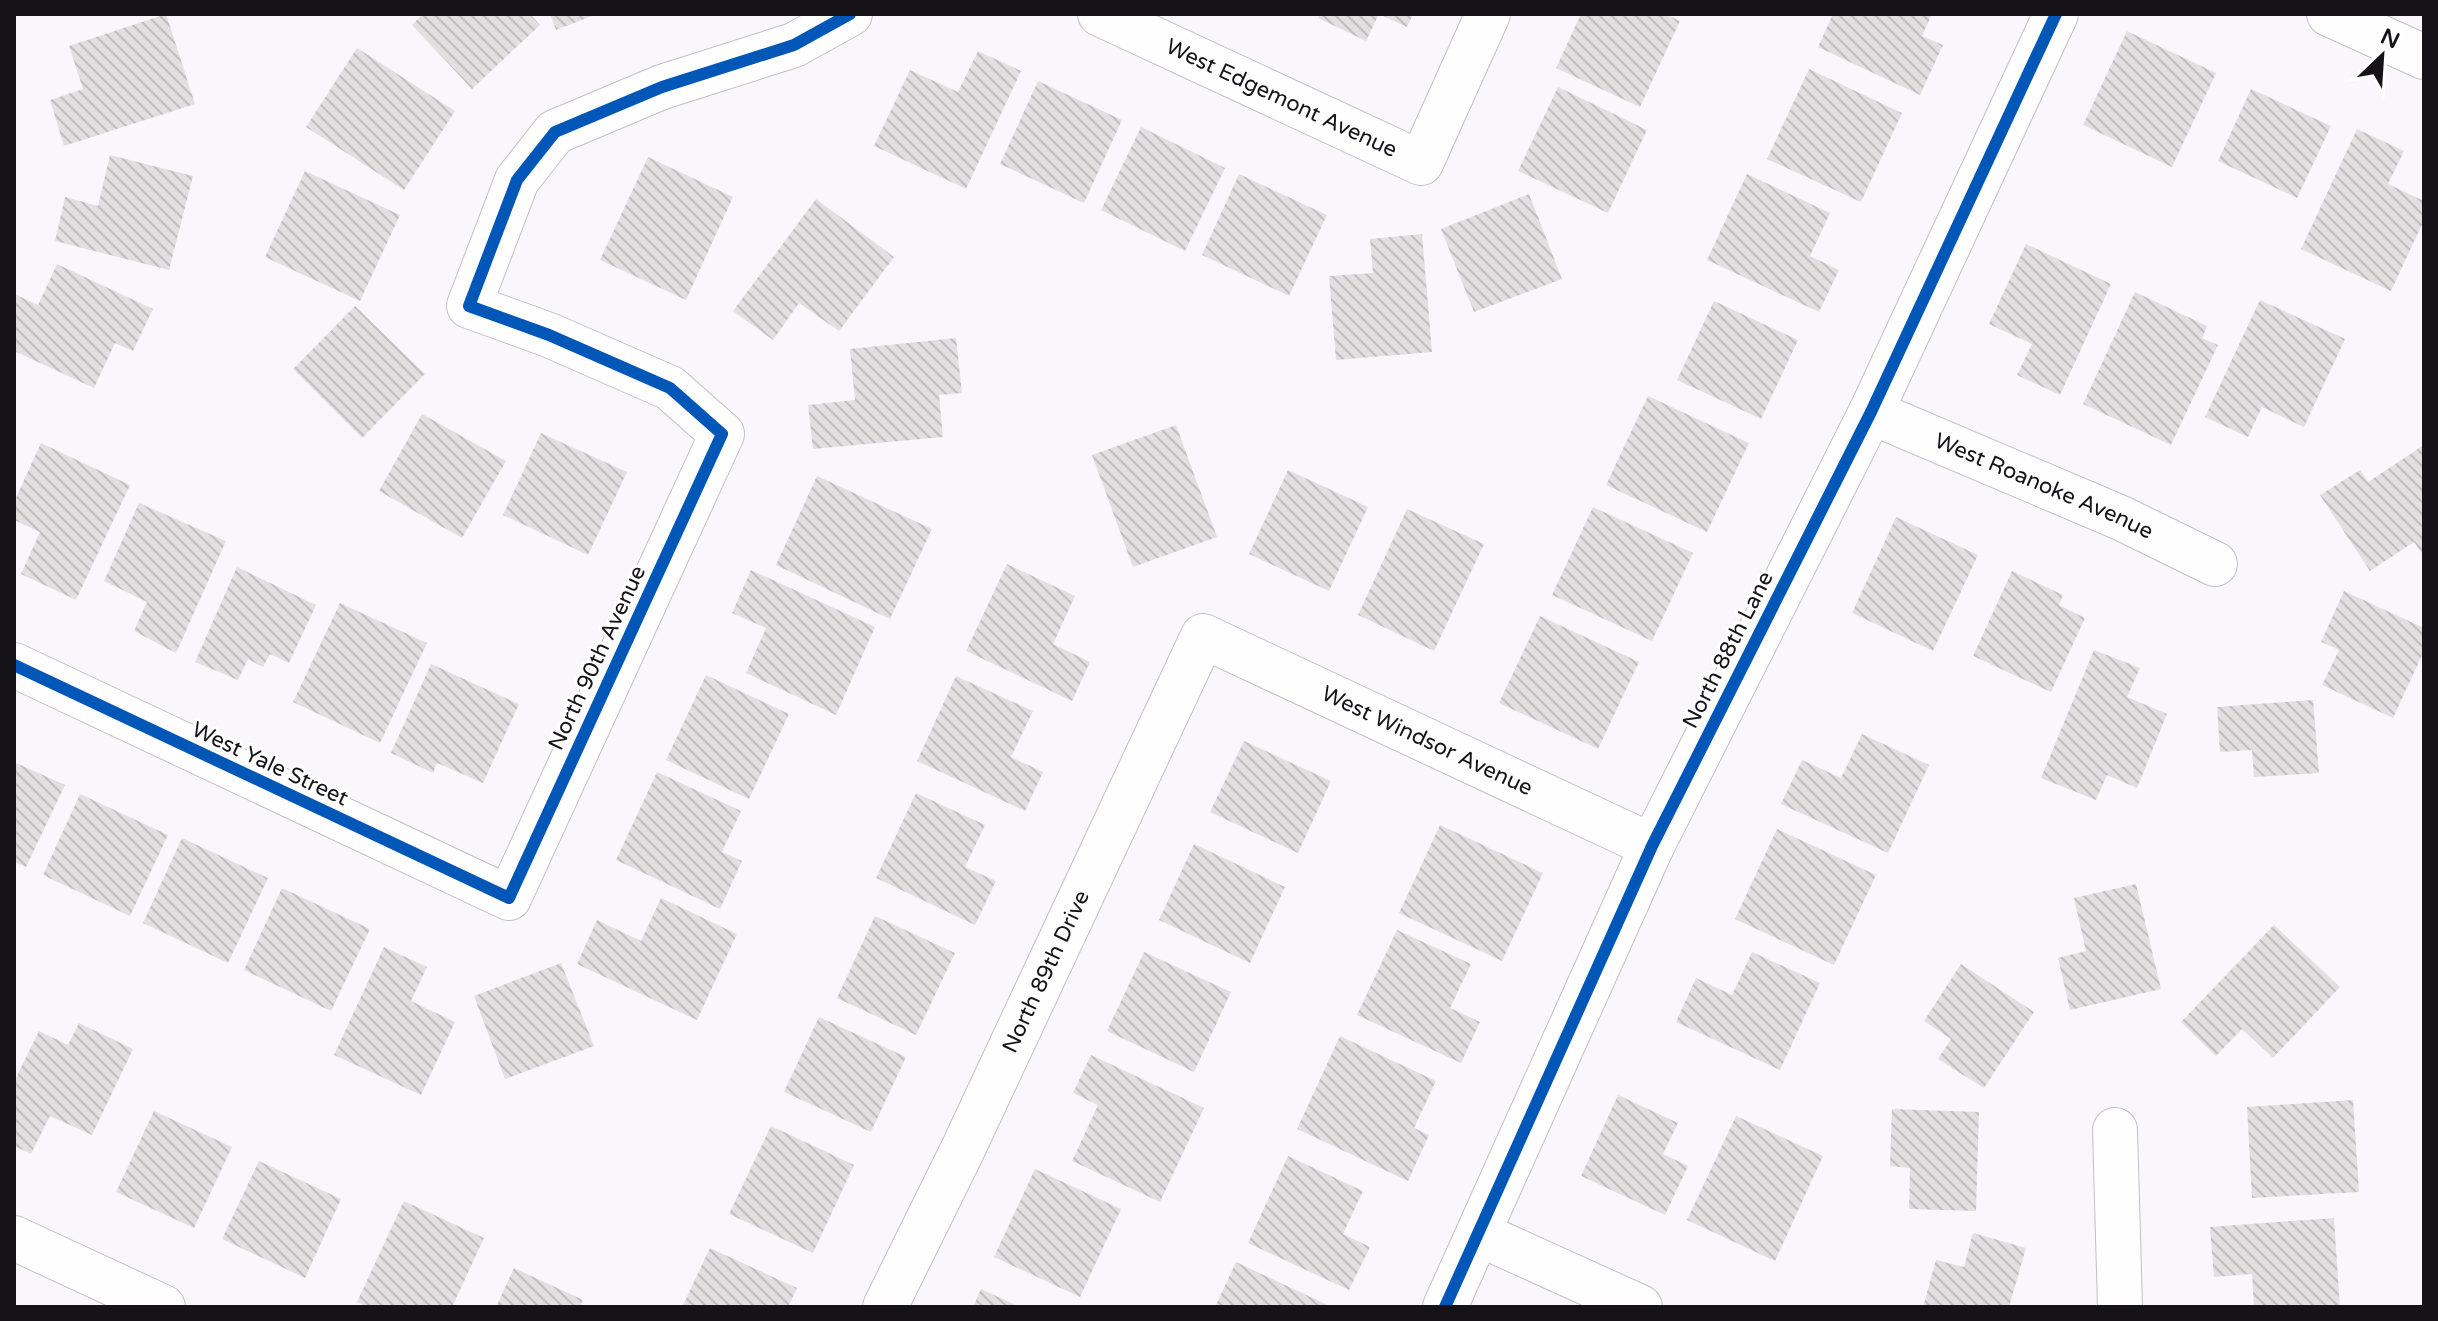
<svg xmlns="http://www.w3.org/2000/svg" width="2438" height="1321" font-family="'Varela Round',sans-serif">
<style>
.building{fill:url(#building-back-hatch)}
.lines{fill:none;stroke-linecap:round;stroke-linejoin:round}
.minor-casing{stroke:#c2c0c4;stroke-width:46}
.minor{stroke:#fefeff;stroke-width:44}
.cycleway-casing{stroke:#fff;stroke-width:17}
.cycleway{stroke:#0057b8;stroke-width:12}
.labels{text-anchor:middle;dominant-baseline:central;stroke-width:6;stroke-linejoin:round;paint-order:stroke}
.street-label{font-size:22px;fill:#151317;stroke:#fff}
</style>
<defs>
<pattern id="building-back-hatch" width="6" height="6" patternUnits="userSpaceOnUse" patternTransform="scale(2)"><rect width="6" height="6" fill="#e1dfe0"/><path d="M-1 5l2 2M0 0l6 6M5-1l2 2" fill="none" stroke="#c0bebf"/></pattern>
</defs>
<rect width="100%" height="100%" fill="#f9f7fc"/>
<!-- building -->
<g class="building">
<polygon points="166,14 195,104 64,146 50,100 83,89 69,46"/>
<polygon points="423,14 530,14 540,25 472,89 412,25"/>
<polygon points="550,14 597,14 556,30"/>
<polygon points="1320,14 1413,14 1407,27 1379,14 1366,41 1318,18"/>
<polygon points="1581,14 1665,14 1680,21 1640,107 1556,68"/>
<polygon points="1833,14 1932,14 1922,36 1943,45 1920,95 1818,47"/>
<polygon points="2127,31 2216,73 2172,167 2083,125"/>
<polygon points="357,48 455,111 404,190 306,127"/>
<polygon points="978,51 1021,71 966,189 874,146 910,70 958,92"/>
<polygon points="1809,69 1902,113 1861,202 1767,159"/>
<polygon points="1038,81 1122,120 1084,203 1000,164"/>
<polygon points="1558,87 1647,130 1608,213 1518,171"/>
<polygon points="2251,89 2331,126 2297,198 2218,161"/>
<polygon points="1141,127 1225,168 1185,251 1101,210"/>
<polygon points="2357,129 2404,151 2388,184 2424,201 2424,220 2391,291 2301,249"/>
<polygon points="110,155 193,176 169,270 55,241 65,197 98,206"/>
<polygon points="648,157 733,197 686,300 600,260"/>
<polygon points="305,171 400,215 360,301 265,257"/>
<polygon points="1239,174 1327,215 1289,296 1202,255"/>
<polygon points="1747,174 1830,213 1810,256 1839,270 1819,312 1707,260"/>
<polygon points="1529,194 1562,279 1474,312 1441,229"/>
<polygon points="816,199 894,257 839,331 799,303 773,340 733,311"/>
<polygon points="1422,234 1432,352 1336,360 1329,276 1373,273 1370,239"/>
<polygon points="2026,244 2111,284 2060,395 2017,375 2032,344 1989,324"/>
<polygon points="57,264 153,309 133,351 115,343 94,388 14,351 14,294 38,305"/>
<polygon points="2135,292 2207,326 2202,338 2218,345 2171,445 2083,404"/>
<polygon points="2260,300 2345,339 2304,427 2262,407 2248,437 2205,417"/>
<polygon points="1714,301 1798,340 1761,419 1677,380"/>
<polygon points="355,306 425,374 362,438 293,369"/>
<polygon points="956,338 962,393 939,395 943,437 813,449 808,405 855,400 850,349"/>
<polygon points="1648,396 1749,443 1707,532 1606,485"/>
<polygon points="422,414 506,461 462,538 379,491"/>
<polygon points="1176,425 1217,537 1133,567 1092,455"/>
<polygon points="541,433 627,472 588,555 503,515"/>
<polygon points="41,443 130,485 76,600 21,574 40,532 14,520 14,502"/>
<polygon points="2424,445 2424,556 2414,542 2370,571 2320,495 2360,470 2368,482"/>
<polygon points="1288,470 1368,507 1329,591 1249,554"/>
<polygon points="817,476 932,529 890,619 776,565"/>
<polygon points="139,503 226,541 176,653 134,631 147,602 104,581"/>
<polygon points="1593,507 1693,553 1652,641 1552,595"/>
<polygon points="1407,509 1484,544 1434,651 1358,615"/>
<polygon points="1896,517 1978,555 1933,651 1852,613"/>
<polygon points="1007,564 1075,596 1053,644 1090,662 1072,701 966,651"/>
<polygon points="237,567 316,605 289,663 270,654 263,667 248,659 238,680 195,662"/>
<polygon points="751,570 875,627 836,715 746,673 766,628 732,613"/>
<polygon points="2012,571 2063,595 2059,605 2085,618 2051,692 1973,656"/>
<polygon points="2344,591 2424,628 2424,651 2393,718 2322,685 2339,650 2321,642"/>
<polygon points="340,603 427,643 380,743 293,702"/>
<polygon points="1540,616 1639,662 1598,749 1499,703"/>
<polygon points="2094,650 2140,668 2127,697 2167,714 2137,788 2107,775 2096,800 2041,778"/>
<polygon points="431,664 519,704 483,783 437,763 433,773 391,753"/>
<polygon points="706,675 789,714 749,799 666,760"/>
<polygon points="956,676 1033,711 1011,757 1043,772 1025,811 917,761"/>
<polygon points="2313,700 2319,773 2254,777 2252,750 2220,752 2217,707"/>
<polygon points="1862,734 1929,765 1888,853 1781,804 1802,760 1841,778"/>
<polygon points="1244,741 1331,781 1298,853 1210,812"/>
<polygon points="14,762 65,785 26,867 14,862"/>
<polygon points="657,772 741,811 722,852 742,861 720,909 616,860"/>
<polygon points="916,793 985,825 965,867 996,881 975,925 876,878"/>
<polygon points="80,794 168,835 130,916 43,875"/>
<polygon points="1440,825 1543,873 1502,961 1399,913"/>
<polygon points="1777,829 1876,875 1834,965 1735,919"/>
<polygon points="182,838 268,878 228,963 143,923"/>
<polygon points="1194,844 1285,887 1250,963 1159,920"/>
<polygon points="2136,884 2161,989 2070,1010 2058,958 2086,951 2074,898"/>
<polygon points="282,888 370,929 331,1011 244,970"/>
<polygon points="661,898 737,934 697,1020 577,964 597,920 641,941"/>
<polygon points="875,916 955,953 916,1035 837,998"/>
<polygon points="2274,925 2340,987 2273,1058 2242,1029 2216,1056 2181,1022"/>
<polygon points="1397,930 1471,964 1450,1008 1480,1022 1461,1063 1357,1015"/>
<polygon points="384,947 427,967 411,1001 455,1022 421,1095 334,1055"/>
<polygon points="1144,952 1231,992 1194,1072 1107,1031"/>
<polygon points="1752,952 1820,983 1780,1070 1676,1022 1696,978 1732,995"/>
<polygon points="561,963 594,1046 505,1079 474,996"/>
<polygon points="1961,964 2034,1012 1984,1088 1938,1059 1951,1039 1924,1021"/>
<polygon points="819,1017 906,1057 871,1132 784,1092"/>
<polygon points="79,1023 133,1049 92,1135 50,1116 31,1154 14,1146 14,1082 39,1031 68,1045"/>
<polygon points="1340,1036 1436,1081 1414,1128 1429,1135 1408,1181 1297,1129"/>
<polygon points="1091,1055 1204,1108 1160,1202 1072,1161 1098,1105 1073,1093"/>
<polygon points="1618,1095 1678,1123 1663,1154 1688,1166 1665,1215 1581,1176"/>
<polygon points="2353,1100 2359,1192 2252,1198 2247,1107"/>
<polygon points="1892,1109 1979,1112 1976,1211 1909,1209 1910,1168 1890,1166"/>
<polygon points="154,1111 232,1147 194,1228 116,1192"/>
<polygon points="1736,1116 1823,1156 1775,1261 1687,1220"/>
<polygon points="771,1126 854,1165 813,1253 729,1214"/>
<polygon points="1288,1156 1363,1191 1343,1234 1370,1247 1349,1290 1248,1243"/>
<polygon points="259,1161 341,1199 305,1278 222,1239"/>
<polygon points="1035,1169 1121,1209 1080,1297 994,1257"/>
<polygon points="404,1201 484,1238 452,1307 368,1307 357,1302"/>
<polygon points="2334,1218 2340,1307 2254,1307 2252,1274 2214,1277 2210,1227"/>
<polygon points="1973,1233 2026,1248 2009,1307 1923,1307 1936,1260 1964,1267"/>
<polygon points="710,1248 797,1288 788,1307 682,1307"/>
<polygon points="1236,1262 1332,1307 1215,1307"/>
<polygon points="514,1268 583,1300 580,1307 496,1307"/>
<polygon points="981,1289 1020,1307 973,1307"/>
</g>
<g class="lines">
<!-- minor casing -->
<g class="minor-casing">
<g id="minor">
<path id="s1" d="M1100,14L1421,163L1488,14"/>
<polyline points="2329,14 2424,57"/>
<path id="s2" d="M1871,412L2121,518L2215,564"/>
<polyline points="14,665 509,898 722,434 670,388 549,335 469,306 517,180 555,132 662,87 794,45 850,14"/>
<polyline points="2115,1130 2120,1307"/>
<polyline points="1479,1234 1640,1307"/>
<polyline points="14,1238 163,1307"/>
<path id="s3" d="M885,1307L962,1151L1203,636L1652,846"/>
<polyline points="1445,1307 1652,846 1871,412 2056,14"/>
</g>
</g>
<!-- minor -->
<use href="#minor" class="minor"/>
<!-- cycleway casing -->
<g class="cycleway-casing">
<g id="cycleway">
<polyline points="14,665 509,898 722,434 670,388 549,335 469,306 517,180 555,132 662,87 794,45 850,14"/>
<polyline points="1445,1307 1652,846 1871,412 2056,14"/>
</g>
</g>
<!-- cycleway -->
<use href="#cycleway" class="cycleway"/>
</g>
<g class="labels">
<!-- street labels -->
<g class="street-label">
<text stroke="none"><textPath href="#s1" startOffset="200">West Edgemont Avenue</textPath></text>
<text stroke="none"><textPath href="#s2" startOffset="188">West Roanoke Avenue</textPath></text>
<text transform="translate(1728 650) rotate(-63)">North 88th Lane</text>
<text transform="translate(597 658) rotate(-65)">North 90th Avenue</text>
<text stroke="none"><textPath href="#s3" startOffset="990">West Windsor Avenue</textPath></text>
<text transform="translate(270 764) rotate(25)">West Yale Street</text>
<text stroke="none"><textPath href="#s3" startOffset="372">North 89th Drive</textPath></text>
</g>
</g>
<!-- border -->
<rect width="2438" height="1321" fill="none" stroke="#151317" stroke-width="32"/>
<!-- north arrow -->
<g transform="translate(2382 56) rotate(25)" stroke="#ffffff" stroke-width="6" paint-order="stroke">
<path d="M0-6L14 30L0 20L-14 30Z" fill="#151317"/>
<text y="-12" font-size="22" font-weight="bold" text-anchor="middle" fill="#151317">N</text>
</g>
</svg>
